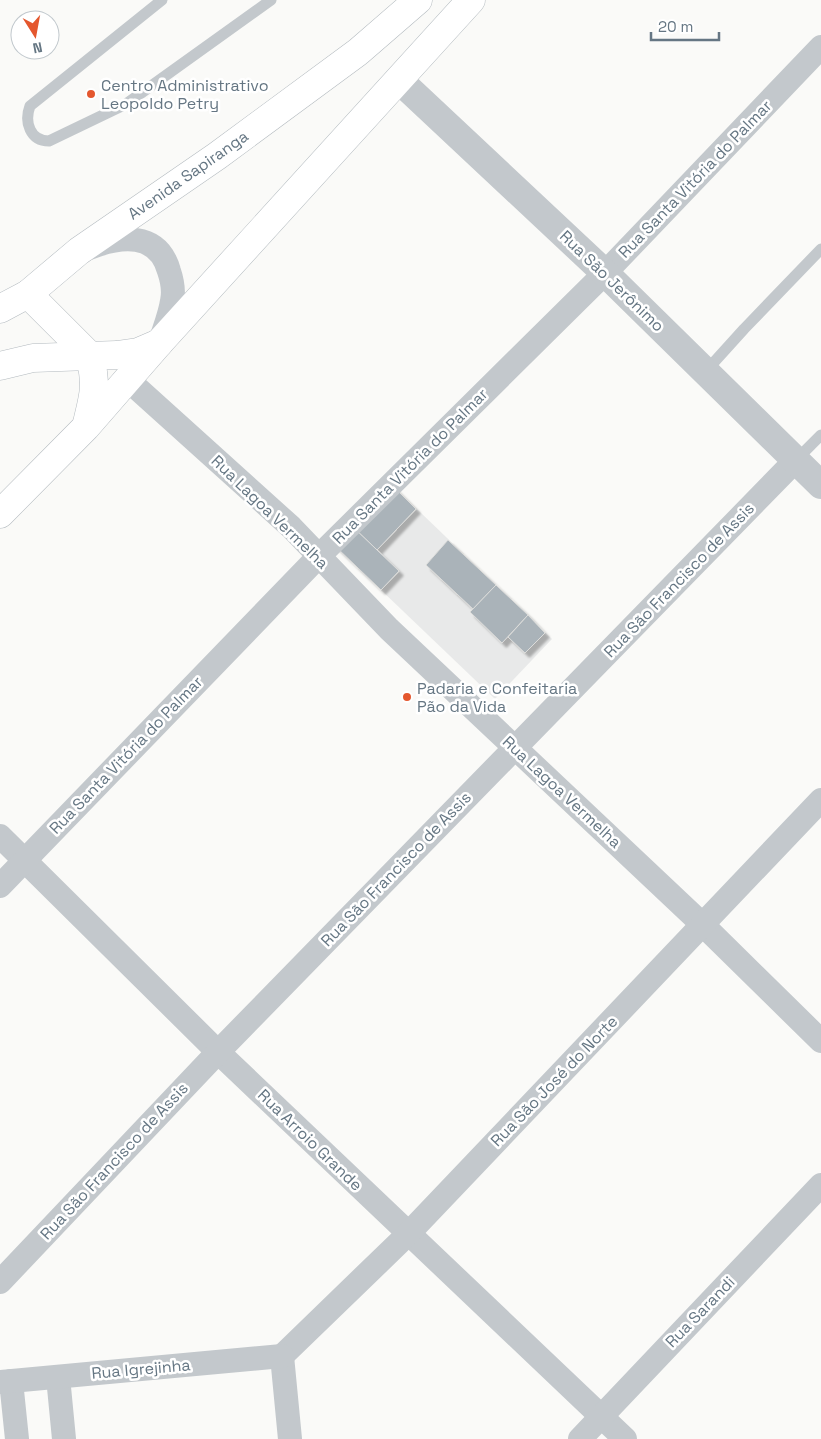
<svg xmlns="http://www.w3.org/2000/svg" width="821" height="1439" font-family="'Space Grotesk',sans-serif">
<style>
.built{fill:#e8e9e9}
.building{fill:#aab3b9;stroke:#dcdcda;filter:url(#shadow)}
.lines{fill:none;stroke-linecap:round;stroke-linejoin:round}
.secondary-casing{stroke:#b3babf;stroke-width:29}
.service{stroke:#c3c8cc;stroke-width:11}
.minor{stroke:#c3c8cc;stroke-width:24}
.tertiary{stroke:#c3c8cc;stroke-width:28}
.secondary{stroke:#fff;stroke-width:28}
.poi-dot{fill:#e4572e;stroke:#fff;stroke-width:2}
.labels{text-anchor:middle;dominant-baseline:central;stroke-width:5;stroke-linejoin:round;paint-order:stroke}
.poi-label{font-size:16px;fill:#657683;stroke:#fff;text-anchor:start}
.street-label{font-size:16px;fill:#657683;stroke:#fff}
</style>
<defs>
<filter id="shadow"><feDropShadow dx="4.5" dy="4.5" stdDeviation="1" flood-color="#0004"/></filter>
</defs>
<rect width="100%" height="100%" fill="#fafaf8"/>
<!-- built -->
<polygon class="built" points="393,486 552,639 495,699 335,546"/>
<!-- building -->
<g class="building">
<polygon points="393,486 416,509 377,550 353,527"/>
<polygon points="353,527 399,571 381,590 335,546"/>
<polygon points="448,540 496,585 473,609 426,565"/>
<polygon points="496,585 528,615 502,643 470,612"/>
<polygon points="528,615 545,633 525,653 508,637"/>
</g>
<g class="lines">
<!-- secondary casing -->
<g class="secondary-casing">
<g id="secondary">
<polyline points="28,294 90,356"/>
<polyline points="0,309 28,294 79,251 217,156 358,52 418,0"/>
<polyline points="0,366 33,358 117,355 138,352 159,343"/>
<path d="M87,423C94,394 97,386 90,356"/>
<polyline points="0,514 86,427 160,342 471,0"/>
</g>
</g>
<!-- service -->
<g class="service">
<path d="M162,0L30,106C24,122 30,141 49,141L126,104L271,0"/>
<polyline points="706,371 744,329 821,249"/>
<polyline points="796,460 821,435"/>
</g>
<!-- minor -->
<g class="minor">
<path d="M89,248C120,236 158,231 169,271C172,280 174,292 172,301C170,315 164,329 160,342"/>
<polyline points="128,380 291,527 389,629 703,925 821,1041"/>
<polyline points="0,836 218,1052 625,1439"/>
<polyline points="0,886 319,556 605,273 821,47"/>
<polyline points="0,1282 218,1052 795,461"/>
<polyline points="282,1356 408,1234 821,800"/>
<polyline points="282,1356 290,1439"/>
<polyline points="58,1377 64,1439"/>
<polyline points="11,1381 17,1439"/>
<polyline points="0,1382 282,1356"/>
<polyline points="580,1439 821,1185"/>
</g>
<!-- tertiary -->
<polyline class="tertiary" points="399,80 605,273 821,485"/>
<!-- secondary -->
<use href="#secondary" class="secondary"/>
</g>
<!-- markers -->
<g class="poi-dot">
<circle cx="91" cy="94" r="5"/>
<circle cx="407" cy="697" r="5"/>
</g>
<g class="labels">
<!-- poi labels -->
<g class="poi-label">
<text x="101" y="85">Centro Administrativo<tspan x="101" dy="18">Leopoldo Petry</tspan></text>
<text x="417" y="688">Padaria e Confeitaria<tspan x="417" dy="18">Pão da Vida</tspan></text>
</g>
<!-- street labels -->
<g class="street-label">
<text transform="translate(188 175) rotate(-35)">Avenida Sapiranga</text>
<text transform="translate(695 179) rotate(-46)">Rua Santa Vitória do Palmar</text>
<text transform="translate(612 281) rotate(44)">Rua São Jerônimo</text>
<text transform="translate(410 466) rotate(-45)">Rua Santa Vitória do Palmar</text>
<text transform="translate(270 512) rotate(44)">Rua Lagoa Vermelha</text>
<text transform="translate(679 580) rotate(-46)">Rua São Francisco de Assis</text>
<text transform="translate(126 755) rotate(-46)">Rua Santa Vitória do Palmar</text>
<text transform="translate(562 792) rotate(43)">Rua Lagoa Vermelha</text>
<text transform="translate(396 869) rotate(-46)">Rua São Francisco de Assis</text>
<text transform="translate(554 1081) rotate(-46)">Rua São José do Norte</text>
<text transform="translate(310 1140) rotate(44)">Rua Arroio Grande</text>
<text transform="translate(114 1161) rotate(-47)">Rua São Francisco de Assis</text>
<text transform="translate(700 1312) rotate(-46)">Rua Sarandi</text>
<text transform="translate(141 1369) rotate(-5)">Rua Igrejinha</text>
</g>
</g>
<!-- north arrow -->
<g transform="translate(35 35) rotate(169)"><circle r="24" fill="#ffffff" stroke="#c1c8cd"/>
<path d="M0-4L9 19L0 12L-9 19Z" fill="#e4572e"/>
<text y="-8" font-size="14" font-weight="bold" text-anchor="middle" fill="#657683">N</text>
</g>
<!-- scale -->
<path d="M651 32v8h68v-8" fill="none" stroke="#657683" stroke-width="2.5"/>
<text x="658" y="32" font-size="15" fill="#657683" stroke="#ffffff" stroke-width="4" paint-order="stroke">20 m</text>
</svg>
